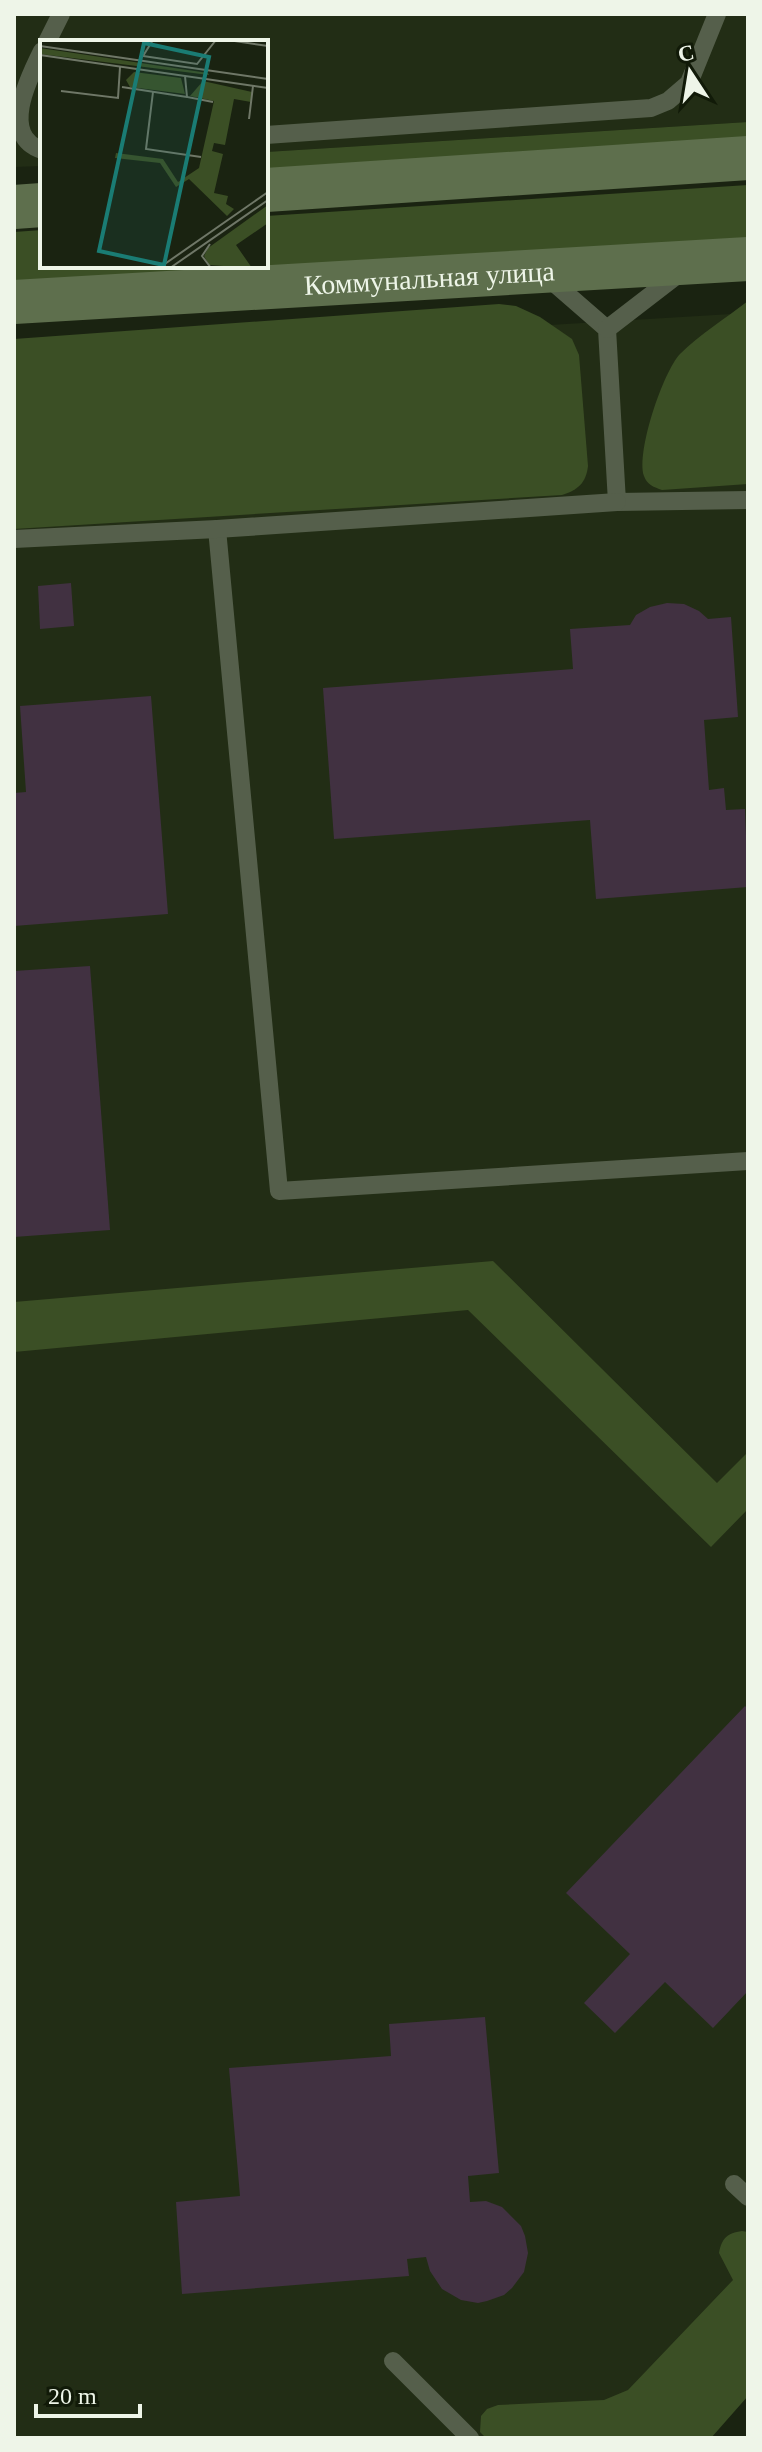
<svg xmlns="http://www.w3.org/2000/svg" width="762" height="2452" font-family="Georgia,serif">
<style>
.built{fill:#222d15}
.green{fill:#3b4f25}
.building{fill:#413141}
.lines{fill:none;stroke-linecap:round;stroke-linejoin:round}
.service{stroke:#555f4b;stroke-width:18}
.secondary{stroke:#5e6f4d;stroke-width:44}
.labels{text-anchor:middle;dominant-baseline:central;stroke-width:7;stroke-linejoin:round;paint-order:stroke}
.street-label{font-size:28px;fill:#eef5e8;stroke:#111a08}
.inset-road{fill:none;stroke:#6f7767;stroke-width:2}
.view{fill:#1a7c74;fill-opacity:0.15;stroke:#1a7c74;stroke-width:4}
.inset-edge{fill:none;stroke:#eef5e8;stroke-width:4}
</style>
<rect width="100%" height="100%" fill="#1a2311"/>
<!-- built -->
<g class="built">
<polygon points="14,14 748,14 748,122 266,152 266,42 42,42 42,166 14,167"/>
<polygon points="748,313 748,2385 698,2438 14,2438 14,357"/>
</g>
<!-- green -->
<g class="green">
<polygon points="748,122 748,148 266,178 266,152"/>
<polygon points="748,185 748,253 14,299 14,232 42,230 42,266 266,266 266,216"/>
<path d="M748,301V484L662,490C654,487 647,485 644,476C636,452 663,372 680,354C700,334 726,318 748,301Z"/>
<path d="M499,304L516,306L540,317L572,339L579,355L588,466C586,483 578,490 562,495L14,529V339Z"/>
<polygon points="493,1261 717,1483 748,1452 748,1509 711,1547 468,1310 14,1352 14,1302"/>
<path d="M742,2231L748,2232V2396L711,2438H486L480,2432L481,2416L487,2409L498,2405L604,2400L628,2390L733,2280L719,2253C722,2238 727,2233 742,2231Z"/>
</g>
<!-- building -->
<g class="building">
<polygon points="71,583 74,626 40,629 38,586"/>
<polygon points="667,603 684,604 699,611 708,619 731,617 738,717 704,720 709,790 724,788 726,810 745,809 748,887 596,899 590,820 334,839 323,688 573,669 570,629 630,625 636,615 650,607"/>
<polygon points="151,696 168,914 14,926 14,793 26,792 20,706"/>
<polygon points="90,966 110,1230 14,1237 14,971"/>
<polygon points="745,1706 748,1709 748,1991 713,2028 665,1982 615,2033 584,2003 630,1954 566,1893"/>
<polygon points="485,2017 499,2173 468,2176 470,2202 486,2201 502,2207 521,2226 525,2236 528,2253 524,2272 512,2288 504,2295 487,2301 478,2303 461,2300 442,2289 430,2271 426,2257 407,2259 409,2276 182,2294 176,2202 240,2196 229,2068 391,2056 389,2024"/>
</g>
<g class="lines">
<!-- service -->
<g class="service">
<polyline points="47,42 61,14"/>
<path d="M42,51C27,81 0,136 42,150"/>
<polyline points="266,135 651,108 668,101 689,83 717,14"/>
<polyline points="546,276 607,329 617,502 748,500"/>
<polyline points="607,329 681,272"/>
<polyline points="217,529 279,1191 748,1161"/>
<polyline points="14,539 217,529 617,502"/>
<polyline points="734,2184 748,2197"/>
<polyline points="393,2361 470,2438"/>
</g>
<!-- secondary -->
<g class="secondary">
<polyline points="266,190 748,158"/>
<polyline points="14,207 42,205"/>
<path id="s1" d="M14,302L748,259"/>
</g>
</g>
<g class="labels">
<!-- street labels -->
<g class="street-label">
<text stroke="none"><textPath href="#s1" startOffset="416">Коммунальная улица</textPath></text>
</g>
</g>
<!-- overview -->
<g transform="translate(40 40)">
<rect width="228" height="228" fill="#1a2311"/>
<path d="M0,8L168,33L169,35L0,14ZM94,32L141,38L145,54L90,47L86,40ZM163,41L212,52L211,62L194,59L185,105L174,103L172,111L183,114L174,153L188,156L186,164L194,169L187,176L149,139L136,147L120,123L75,118L76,113L123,119L138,142L159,128L174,61L150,56ZM228,165V183L196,205L212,228L169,225L164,216L168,208Z" fill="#3b4f25"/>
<path class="inset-road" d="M113,0L103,16L157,24L176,0M188,0L228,6M0,6L228,39M0,15L228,48M145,36L147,57L173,62M82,47L147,57M21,51L78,58L80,27M113,52L106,109L161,117M209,79L213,46M170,204L162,216L171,228M119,228L228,152M130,228L228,160"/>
<path class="view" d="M104,3L169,17L124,225L59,211Z"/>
<rect width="228" height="228" class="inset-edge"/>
</g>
<!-- border -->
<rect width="762" height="2452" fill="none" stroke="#eef5e8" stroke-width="32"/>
<!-- north arrow -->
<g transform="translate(690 72) rotate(348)" stroke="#111a08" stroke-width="6" paint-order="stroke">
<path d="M0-6L14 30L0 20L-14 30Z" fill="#eef5e8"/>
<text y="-12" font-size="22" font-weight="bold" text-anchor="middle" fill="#eef5e8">С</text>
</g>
<!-- scale -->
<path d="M36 2404v12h104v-12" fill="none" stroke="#eef5e8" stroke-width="4"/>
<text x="48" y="2404" font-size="24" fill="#eef5e8" stroke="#111a08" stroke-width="6" paint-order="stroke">20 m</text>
</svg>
